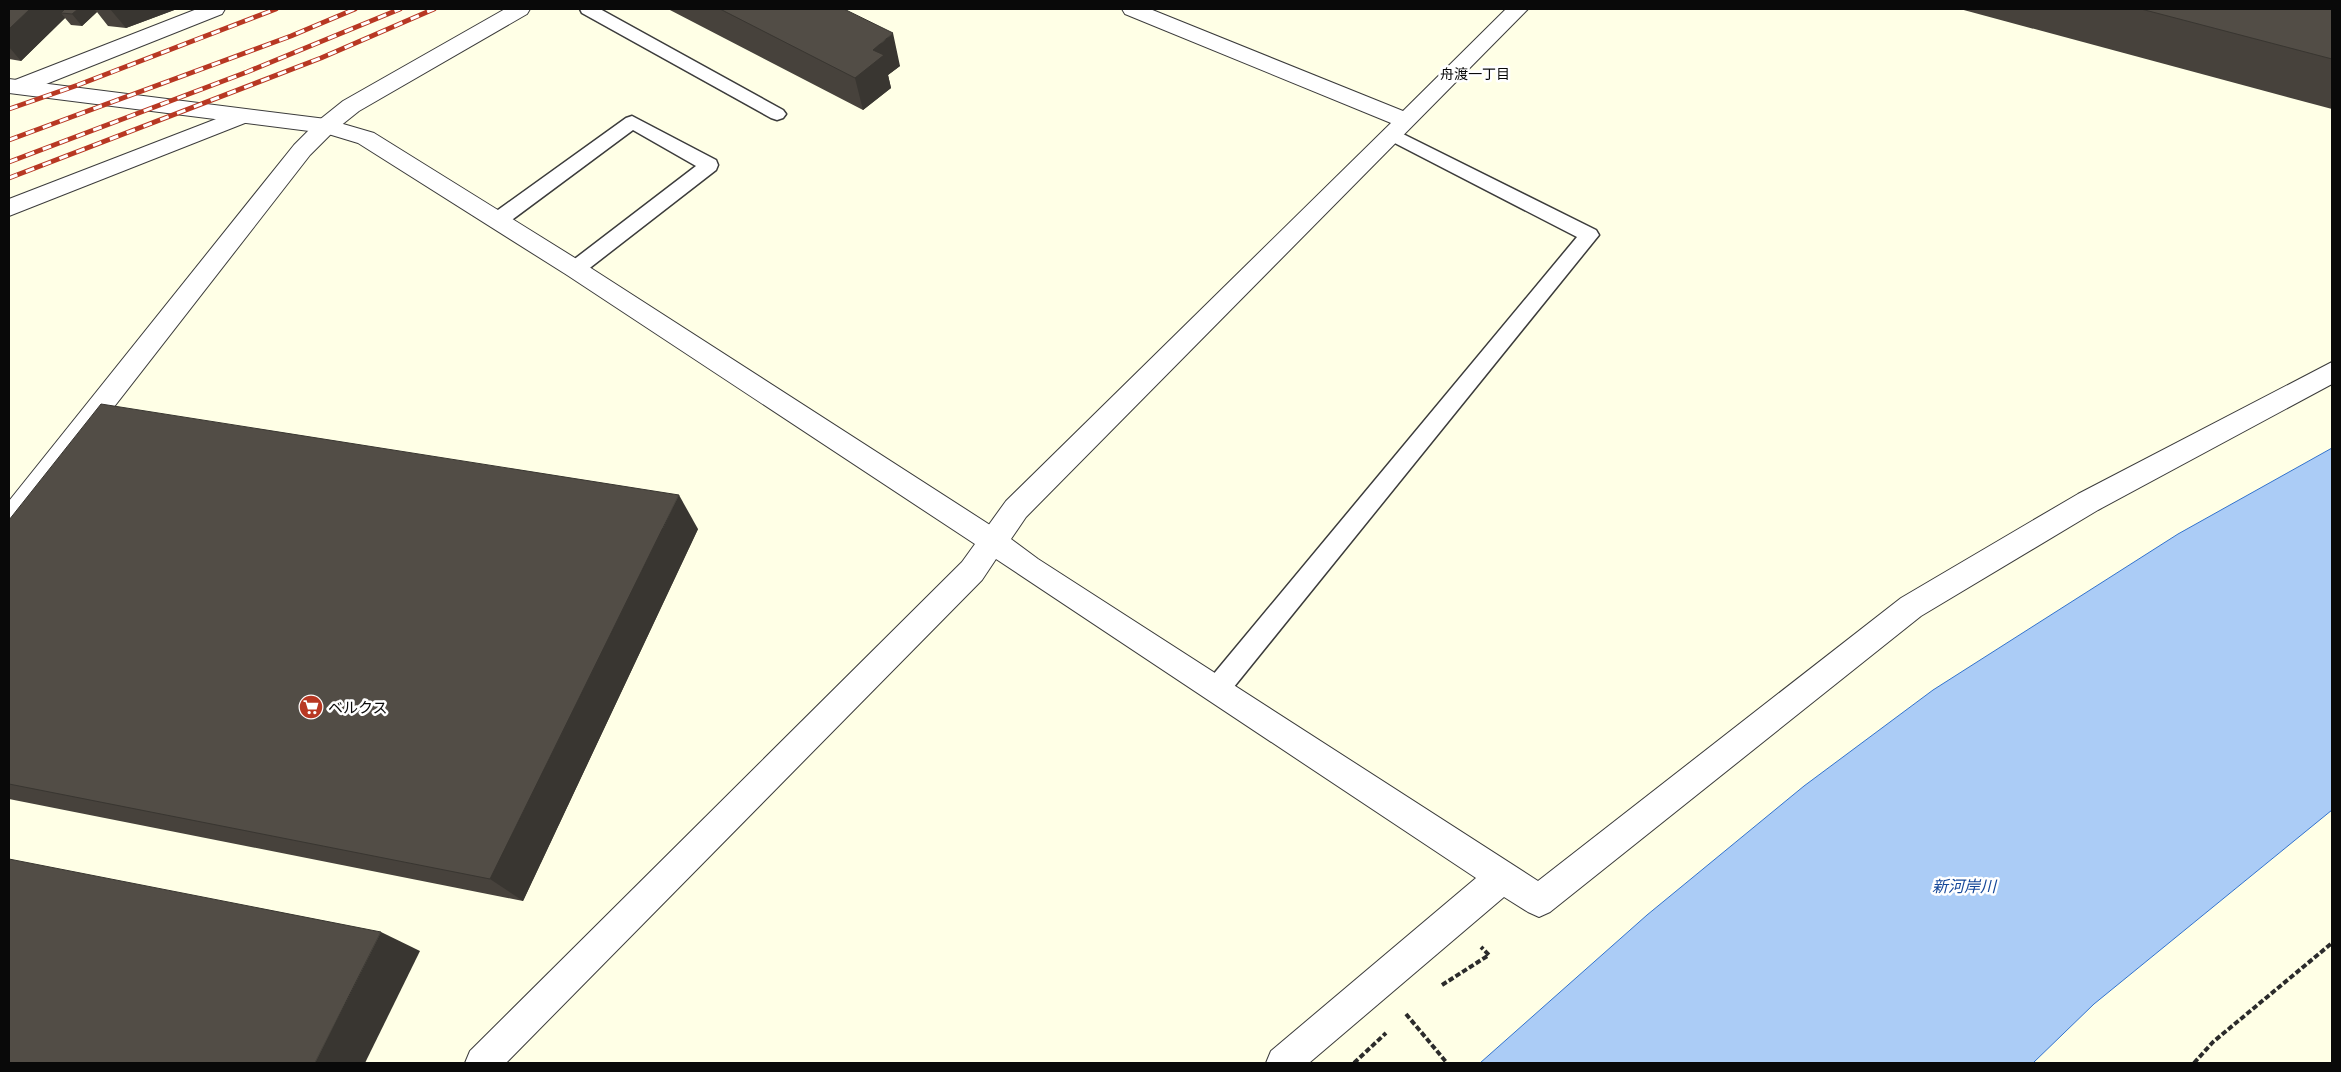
<svg xmlns="http://www.w3.org/2000/svg" width="2341" height="1072" font-family="'Noto Serif','Noto Sans JP',serif">
<style>
.water{fill:#abccf6;stroke:#3272cd}
.lines{fill:none;stroke-linecap:round;stroke-linejoin:round}
.service-casing{stroke:#3c3c3c;stroke-width:3}
.minor-casing{stroke:#3c3c3c;stroke-width:2}
.tertiary-casing{stroke:#3c3c3c;stroke-width:2}
.path{stroke:#2b2b2b;stroke-width:4;stroke-dasharray:5.5 2.5;stroke-linecap:butt}
.service{fill:#fff;fill-rule:evenodd}
.minor{fill:#fff;fill-rule:evenodd}
.tertiary{fill:#fff;fill-rule:evenodd}
.rail-casing{stroke:#b83823;stroke-width:5}
.rail{stroke:#fff;stroke-width:3;stroke-dasharray:9;stroke-linecap:butt}
.wall{fill:#47423c}
.shaded-wall{fill:#393631}
.building{fill:#524d46;stroke:#393631}
.labels{text-anchor:middle;dominant-baseline:central;stroke-width:5;stroke-linejoin:round;paint-order:stroke}
.far-neighbourhood-label{font-size:14px;fill:#090909;stroke:#fff}
.poi-label{font-size:15px;fill:#090909;stroke:#fff;text-anchor:start}
.water-label{font-size:16px;font-style:italic;fill:#154799;stroke:#fff}
</style>
<rect width="100%" height="100%" fill="#ffffe6"/>
<!-- water -->
<polygon class="water" points="2332,448 2332,810 2094,1004 2033,1063 1480,1063 1647,915 1804,786 1933,690 2178,534"/>
<g class="lines">
<!-- service casing -->
<g class="service-casing">
<g id="service">
<polygon points="580,9 600,9 783,110 786,114 783,118 777,120 771,118 582,13"/>
<polygon points="632,116 716,160 718,165 716,170 582,274 575,276 568,274 565,269 568,264 696,166 633,130 505,225 498,227 491,225 488,220 491,215 626,118"/>
<polygon points="1391,128 1596,230 1599,235 1225,698 1216,701 1207,698 1204,690 1207,682 1577,237 1385,138 1382,134 1385,130"/>
</g>
</g>
<!-- minor casing -->
<g class="minor-casing">
<g id="minor">
<polygon points="197,9 225,9 222,14 26,92 18,94 9,89 10,82"/>
<polygon points="505,9 530,9 527,14 359,111 334,131 310,155 19,529 9,532 9,501 294,145 318,121 343,101"/>
<polygon points="1122,9 1150,9 1403,111 1506,9 1528,9 1026,517 1011,539 1038,559 1538,881 1901,598 2078,494 2332,362 2332,384 2098,510 1921,616 1550,912 1539,917 1528,912 1504,897 1309,1063 1266,1063 1271,1051 1476,878 996,559 982,580 506,1063 465,1063 470,1051 962,562 1006,501 1391,123 1125,14"/>
<polygon points="242,109 250,111 253,116 250,121 9,216 9,199"/>
</g>
</g>
<!-- tertiary casing -->
<g class="tertiary-casing">
<polygon id="tertiary" points="9,79 326,119 374,133 583,263 1004,534 1008,542 1004,550 994,554 984,550 567,275 358,143 325,133 9,93"/>
</g>
<!-- path -->
<g class="path">
<polyline points="1442,985 1489,955 1481,947"/>
<polyline points="1406,1014 1447,1063"/>
<polyline points="1354,1063 1386,1033"/>
<polyline points="2194,1063 2213,1042 2332,943"/>
</g>
<!-- service -->
<use href="#service" class="service"/>
<!-- minor -->
<use href="#minor" class="minor"/>
<!-- tertiary -->
<use href="#tertiary" class="tertiary"/>
<!-- rail casing -->
<g class="rail-casing">
<g id="rail">
<polyline points="9,109 78,85 276,9"/>
<polyline points="9,140 291,36 355,9"/>
<polyline points="9,162 247,72 400,9"/>
<polyline points="9,178 321,58 434,9"/>
</g>
</g>
<!-- rail -->
<use href="#rail" class="rail"/>
</g>
<!-- wall -->
<g class="wall">
<polygon points="9,9 177,9 126,28 108,26 97,12 82,26 71,25 65,18 21,61 9,59"/>
<polygon points="668,9 844,9 900,66 888,75 891,88 863,110"/>
<polygon points="1960,9 2332,9 2332,109"/>
<polygon points="9,520 698,529 523,901 9,799"/>
</g>
<!-- shaded-wall -->
<g class="shaded-wall">
<polygon points="30,9 74,9 61,13 65,18 21,61 9,47 9,29"/>
<polygon points="78,9 94,9 97,12 82,26 72,14"/>
<polygon points="110,9 177,9 126,28"/>
<polygon points="893,33 900,66 888,75 891,88 863,110 855,78 873,50"/>
<polygon points="679,495 698,529 523,901 490,879"/>
<polygon points="381,932 420,951 365,1063 315,1063"/>
</g>
<!-- building -->
<g class="building">
<polygon points="9,9 30,9 9,29"/>
<polygon points="65,9 78,9 72,14 61,13"/>
<polygon points="720,9 844,9 893,33 873,50 884,55 855,78"/>
<polygon points="2141,9 2332,9 2332,59"/>
<polygon points="101,404 679,495 490,879 9,784 9,520"/>
<polygon points="9,859 381,932 315,1063 9,1063"/>
</g>
<!-- icons -->
<defs>
<g id="supermarket-disc" transform="scale(1.25)"><circle r="9.5" fill="#b83823" stroke="#fff"/><path d="M-6-5.5h2.5l.6 2H6L4.5 2H-2.5L-4.4-4H-6ZM-1.5 3.2a1.3 1.3 0 1 0 .1 0ZM3 3.2a1.3 1.3 0 1 0 .1 0Z" fill="#fff"/></g>
</defs>
<g fill-rule="evenodd">
<use href="#supermarket-disc" x="311" y="707"/>
</g>
<g class="labels">
<!-- far-neighbourhood labels -->
<g class="far-neighbourhood-label">
<text x="1475" y="73">舟渡一丁目</text>
</g>
<!-- poi labels -->
<g class="poi-label">
<text x="328" y="707">ベルクス</text>
</g>
<!-- water labels -->
<g class="water-label">
<text x="1964" y="886">新河岸川</text>
</g>
</g>
<!-- border -->
<rect width="2341" height="1072" fill="none" stroke="#090909" stroke-width="20"/>
</svg>
